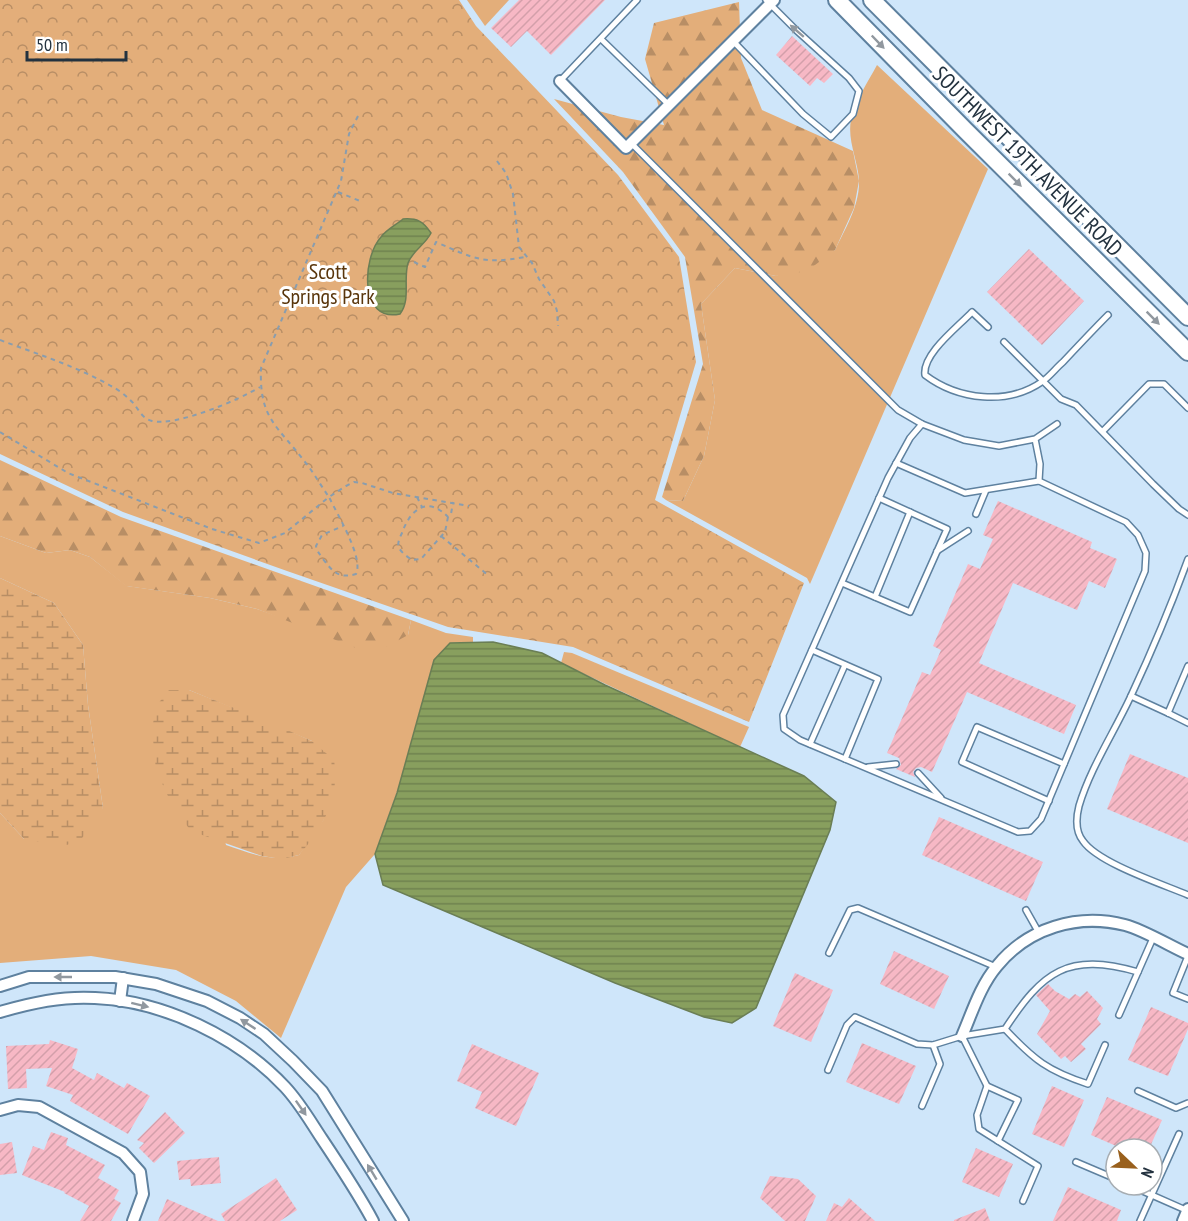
<svg xmlns="http://www.w3.org/2000/svg" width="1188" height="1221" font-family="'PT Sans Narrow',sans-serif">
<style>
.grass{fill:#e3ae7a;fill-rule:evenodd}
.forest{fill:url(#forest-firs)}
.wetland{fill:url(#wetland-marsh)}
.park{fill:url(#park-crowns)}
.water{fill:url(#water-rules);stroke:#6a7e55;stroke-width:1.5}
.building{fill:url(#building-hatch)}
.lines{fill:none;stroke-linecap:round;stroke-linejoin:round}
.lane-casing{stroke:#5e819f;stroke-width:8}
.street-casing{stroke:#5e819f;stroke-width:14}
.secondary-casing{stroke:#5e819f;stroke-width:20}
.path{stroke:#899dae;stroke-width:2;stroke-dasharray:4.5 4.5;stroke-linecap:butt}
.lane{stroke:#fff;stroke-width:5}
.street{stroke:#fff;stroke-width:10}
.secondary{stroke:#fff;stroke-width:16}
.oneway{fill:#91989f}
.labels{text-anchor:middle;dominant-baseline:central;stroke-width:6;stroke-linejoin:round;paint-order:stroke}
.street-label{font-size:22px;fill:#23323f;stroke:#fff}
.park-label{font-size:22px;fill:#59350b;stroke:#fff}
</style>
<defs>
<pattern id="forest-firs" width="22" height="20" patternUnits="userSpaceOnUse" patternTransform="scale(1.5)"><rect width="22" height="20" fill="#e3ae7a"/><path d="M5 1l3.5 6h-7zM16 11l3.5 6h-7z" fill="#b88e65"/></pattern>
<pattern id="wetland-marsh" width="20" height="14" patternUnits="userSpaceOnUse" patternTransform="scale(1.5)"><rect width="20" height="14" fill="#e3ae7a"/><path d="M1 5h8M5 5V1M11 12h8M15 12V8" fill="none" stroke="#b88e65"/></pattern>
<pattern id="park-crowns" width="20" height="18" patternUnits="userSpaceOnUse" patternTransform="scale(1.5)"><rect width="20" height="18" fill="#e3ae7a"/><path d="M2 6a3 3 0 1 1 6 0M12 15a3 3 0 1 1 6 0" fill="none" stroke="#b88e65"/></pattern>
<pattern id="water-rules" width="6" height="5" patternUnits="userSpaceOnUse" patternTransform="scale(1.5)"><rect width="6" height="5" fill="#889f5e"/><path d="M0 2.5h6" fill="none" stroke="#6f824f"/></pattern>
<pattern id="building-hatch" width="6" height="6" patternUnits="userSpaceOnUse" patternTransform="scale(1.5)"><rect width="6" height="6" fill="#f7b8c5"/><path d="M-1 1l2-2M0 6l6-6M5 7l2-2" fill="none" stroke="#d39faa"/></pattern>
</defs>
<rect width="100%" height="100%" fill="#cfe6fa"/>
<!-- grass -->
<g class="grass">
<polygon points="467,0 509,0 485,26"/>
<path d="M877,65L988,169L810,584L807,578L666,500L683,501L704,456L715,400L701,304L735,268L776,276L835,250C845,229 860,205 859,180C858,161 847,140 851,120C855,101 868,82 877,65Z"/>
<path d="M0,536L46,553L70,550L90,557L127,586L210,598L257,609L294,622L408,635L411,620L446,633L473,637V642L450,643L375,854L346,887L281,1038L236,1001L176,970L91,956L0,963V813L24,839L103,808L88,705L83,645L54,603L0,578ZM189,690L312,741L324,819L299,855C271,862 252,854 226,845Z"/>
<polygon points="564,652 572,653 749,727 740,747 561,663"/>
</g>
<!-- forest -->
<g class="forest">
<polygon points="739,2 741,58 762,110 853,151 859,181 854,208 835,250 807,271 776,276 735,268 701,304 715,400 704,456 683,501 666,500 662,497 703,364 685,257 623,172 554,99 621,117 664,125 645,59 654,23"/>
<polygon points="0,460 121,517 411,620 408,635 386,647 356,648 257,609 210,598 126,586 90,557 70,550 46,553 0,536"/>
</g>
<!-- wetland -->
<g class="wetland">
<polygon points="0,578 54,603 83,645 88,705 103,808 80,841 63,846 24,839 0,813"/>
<path d="M169,690H189L267,721L312,741L334,760C340,798 323,827 299,855L282,859L262,856L191,831L173,807L156,770L152,728L157,705Z"/>
</g>
<!-- park -->
<polygon class="park" points="0,0 459,0 476,26 618,175 679,257 696,362 655,500 804,583 749,722 573,647 448,627 287,571 123,512 0,454"/>
<!-- water -->
<g class="water">
<path d="M403,219C417,218 423,221 431,233C425,245 413,250 408,263C403,280 411,300 400,314C359,323 362,258 381,237C386,230 396,225 403,219Z"/>
<polygon points="493,642 542,653 605,685 804,776 836,802 830,830 756,1008 732,1023 704,1017 615,983 383,885 375,854 397,793 434,660 450,643"/>
</g>
<!-- building -->
<g class="building">
<polygon points="519,0 605,0 551,55 527,31 511,47 491,28"/>
<polygon points="792,36 833,74 824,83 817,78 810,86 776,55"/>
<polygon points="1029,249 1084,301 1042,345 987,292"/>
<polygon points="998,501 1092,542 1090,548 1117,559 1105,588 1089,581 1077,610 1013,583 979,663 1076,705 1064,734 967,692 932,772 921,767 916,768 913,772 915,777 896,769 901,765 899,758 887,753 922,672 930,675 941,650 933,646 968,564 980,569 993,539 983,535"/>
<polygon points="1130,754 1188,778 1188,843 1107,809"/>
<polygon points="939,817 1043,862 1026,901 922,855"/>
<polygon points="894,951 949,976 934,1009 880,984"/>
<polygon points="795,973 833,990 811,1042 773,1026"/>
<polygon points="1048,984 1055,991 1069,999 1075,994 1080,997 1087,991 1103,1008 1097,1019 1101,1024 1081,1044 1086,1049 1071,1062 1065,1056 1061,1059 1037,1034 1050,1011 1036,995"/>
<polygon points="1151,1007 1188,1023 1188,1029 1168,1076 1128,1060"/>
<polygon points="50,1040 78,1049 72,1068 94,1080 97,1073 124,1088 127,1083 150,1096 128,1134 70,1101 73,1095 46,1086 52,1068 26,1069 27,1088 8,1089 6,1046 49,1044"/>
<polygon points="862,1043 916,1066 899,1104 846,1082"/>
<polygon points="472,1044 539,1073 516,1126 475,1108 482,1092 457,1081"/>
<polygon points="1052,1086 1084,1100 1064,1147 1032,1134"/>
<polygon points="1107,1097 1162,1120 1149,1149 1123,1149 1091,1135"/>
<polygon points="165,1112 185,1133 154,1163 139,1148 144,1143 137,1140"/>
<polygon points="51,1132 68,1138 66,1145 105,1165 98,1178 119,1190 114,1199 121,1203 111,1221 80,1221 89,1206 64,1193 65,1192 22,1175 33,1146 44,1150"/>
<polygon points="12,1142 17,1173 0,1175 0,1144"/>
<polygon points="976,1148 1013,1164 999,1197 962,1182"/>
<polygon points="219,1157 221,1183 191,1186 190,1179 179,1180 177,1161"/>
<polygon points="770,1176 798,1179 816,1196 805,1221 785,1221 760,1198"/>
<polygon points="276,1178 297,1210 280,1221 225,1221 221,1214"/>
<polygon points="1068,1187 1121,1210 1117,1221 1053,1221"/>
<polygon points="849,1198 875,1221 826,1221 834,1203 842,1207"/>
<polygon points="167,1199 218,1221 158,1221"/>
<polygon points="985,1208 990,1221 954,1221 954,1220"/>
</g>
<g class="lines">
<!-- lane casing -->
<g class="lane-casing">
<g id="lane">
<polyline points="601,39 669,105"/>
<polyline points="733,41 803,114 831,137 853,114 859,91 849,78 796,30 766,0"/>
<polyline points="560,81 637,0"/>
<polyline points="631,143 898,410 922,424"/>
<path d="M988,327L972,312C958,327 922,354 925,375C958,400 1008,406 1043,381C1050,376 1056,368 1063,362C1078,346 1093,330 1108,315"/>
<polyline points="1004,342 1061,399 1076,405 1153,484 1179,509 1188,515"/>
<polyline points="1103,431 1149,384 1164,384 1188,408"/>
<polyline points="1035,439 1040,464 1039,481 1126,522 1138,535 1146,553 1145,571 1041,819 1030,831 1018,832 800,740 784,729 783,715 888,478 910,438 922,424 964,440 999,446 1035,439 1057,424"/>
<polyline points="896,463 965,493 1039,481"/>
<polyline points="976,514 986,490"/>
<polyline points="937,551 968,531"/>
<path d="M1188,559C1171,606 1151,653 1130,698C1113,734 1090,769 1079,806C1076,818 1075,831 1083,841C1098,863 1162,884 1188,895"/>
<polyline points="842,583 910,612 947,529 879,498"/>
<polyline points="875,597 910,512"/>
<polyline points="812,650 878,679 845,759"/>
<polyline points="1131,696 1168,713 1188,666"/>
<polyline points="1168,713 1188,723"/>
<polyline points="810,744 845,665"/>
<polyline points="868,767 896,764"/>
<polyline points="918,773 941,798"/>
<polyline points="1049,801 962,762 977,727 1064,764"/>
<polyline points="1026,910 1039,933"/>
<polyline points="829,953 850,910 858,908 996,967"/>
<polyline points="1188,956 1173,993 1188,999"/>
<polyline points="1119,1015 1138,972"/>
<path d="M1005,1029C1034,1060 1048,1071 1088,1084L1105,1045"/>
<polyline points="962,1036 987,1086 977,1115 979,1129 1038,1166 1023,1201"/>
<path d="M828,1070L847,1025L855,1017L917,1044L933,1045L962,1036L1005,1029C1043,971 1068,952 1138,972L1153,938"/>
<polyline points="987,1086 1018,1100 998,1141"/>
<polyline points="1138,1091 1176,1108 1188,1103"/>
<polyline points="922,1106 940,1064 933,1045"/>
<polyline points="1076,1162 1116,1179"/>
<polyline points="1129,1185 1188,1211"/>
<polyline points="1140,1221 1179,1134"/>
</g>
</g>
<!-- street casing -->
<g class="street-casing">
<g id="street">
<polyline points="560,81 626,148 774,0"/>
<polyline points="0,986 29,977 115,977 156,984 207,1001 240,1018 264,1034 293,1061 322,1091 403,1221"/>
<polyline points="120,1001 123,978"/>
<path d="M0,1012C31,1003 62,996 95,998C164,1001 238,1037 285,1087C300,1103 310,1121 322,1139C340,1166 358,1193 373,1221"/>
<path d="M962,1036C972,1013 980,986 997,966C1028,928 1077,913 1125,925C1144,930 1170,946 1188,954"/>
<polyline points="0,1110 18,1105 39,1107 123,1153 140,1172 143,1194 133,1221"/>
<polyline points="1183,1221 1188,1209"/>
</g>
</g>
<!-- secondary casing -->
<g class="secondary-casing">
<g id="secondary">
<polyline points="837,0 965,130 1188,352"/>
<polyline points="872,0 1188,317"/>
</g>
</g>
<!-- path -->
<g class="path">
<path d="M358,116L349,134L341,181L261,368C259,419 277,425 305,462C314,473 321,486 329,497L346,486L354,482L362,483L393,493L469,506"/>
<polyline points="497,161 506,173 513,194 519,247 532,263 539,279 554,301 557,311 558,326"/>
<polyline points="338,192 360,201"/>
<path d="M414,262L425,267L436,242C473,258 483,265 525,257"/>
<path d="M0,340C37,354 76,366 111,386C117,389 124,394 129,399C138,406 140,418 152,421C175,427 239,400 260,387"/>
<path d="M0,432L68,473L212,529L259,543L285,533L329,497C337,514 364,558 356,574C339,579 333,572 323,559C320,554 317,552 316,546L322,535L343,526"/>
<polyline points="417,497 422,507"/>
<path d="M448,517L445,532L421,559L412,560C408,557 400,552 399,547C397,543 400,537 402,533C410,510 427,495 448,517L451,514L453,502"/>
<polyline points="441,536 489,576"/>
</g>
<!-- lane -->
<use href="#lane" class="lane"/>
<!-- street -->
<use href="#street" class="street"/>
<!-- secondary -->
<use href="#secondary" class="secondary"/>
</g>
<!-- one-way arrows -->
<defs><path id="oneway-solid" d="M-6-.8H1V-3.2L6.5 0L1 3.2V.8H-6Z" transform="scale(1.5)"/></defs>
<g class="oneway">
<use href="#oneway-solid" transform="translate(797 31) rotate(-139)"/>
<use href="#oneway-solid" transform="translate(878 42) rotate(46)"/>
<use href="#oneway-solid" transform="translate(1015 180) rotate(45)"/>
<use href="#oneway-solid" transform="translate(1153 318) rotate(45)"/>
<use href="#oneway-solid" transform="translate(63 977) rotate(180)"/>
<use href="#oneway-solid" transform="translate(140 1005) rotate(14)"/>
<use href="#oneway-solid" transform="translate(248 1024) rotate(-147)"/>
<use href="#oneway-solid" transform="translate(301 1108) rotate(55)"/>
<use href="#oneway-solid" transform="translate(372 1172) rotate(-121)"/>
</g>
<g class="labels">
<!-- street labels -->
<g class="street-label">
<text transform="translate(1028 161) rotate(45)">SOUTHWEST 19TH AVENUE ROAD</text>
</g>
<!-- park labels -->
<g class="park-label">
<text x="328" y="271">Scott<tspan x="328" dy="25">Springs Park</tspan></text>
</g>
</g>
<!-- north arrow -->
<g transform="translate(1134 1167) rotate(113)"><circle r="28" fill="#ffffff" stroke="#a7adb2" stroke-width="1.5"/>
<path d="M0-4.5L10 22L0 15L-10 22Z" fill="#99601d"/>
<text y="-9" font-size="16" font-weight="bold" text-anchor="middle" fill="#23323f">N</text>
</g>
<!-- scale -->
<path d="M27 51v9h99v-9" fill="none" stroke="#23323f" stroke-width="3"/>
<text x="36" y="51" font-size="18" fill="#23323f" stroke="#ffffff" stroke-width="4.5" paint-order="stroke">50 m</text>
</svg>
